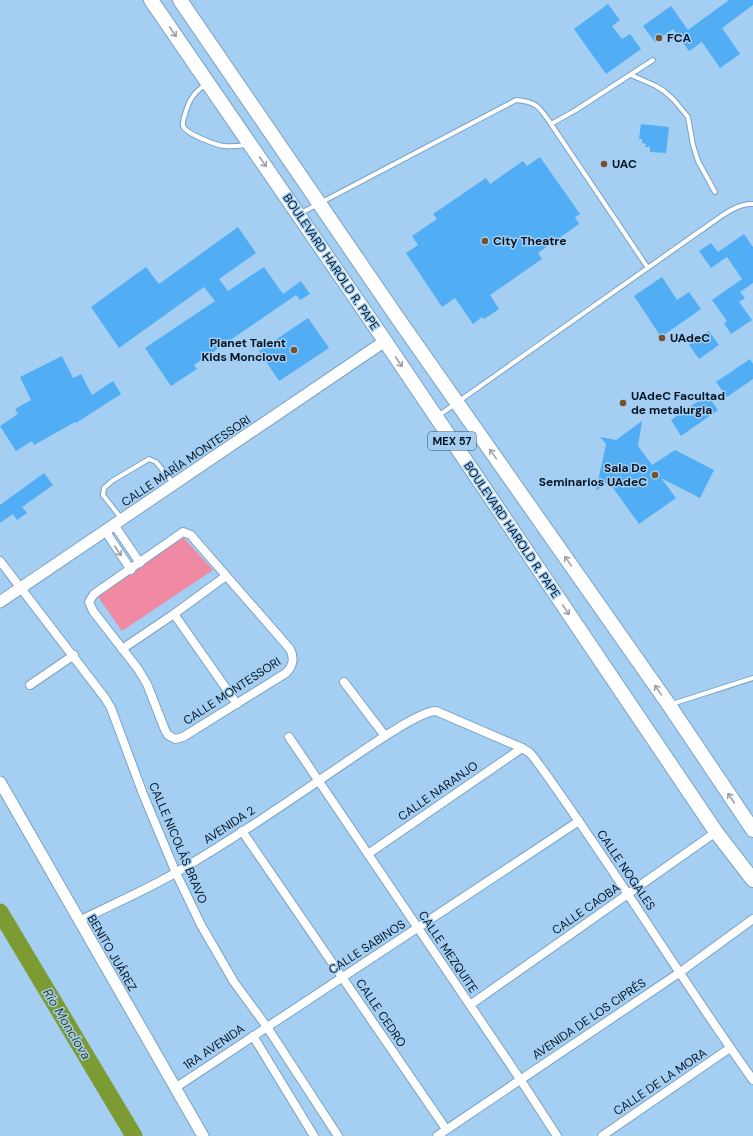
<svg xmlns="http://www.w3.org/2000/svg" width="753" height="1136" font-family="'DM Sans',sans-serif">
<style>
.green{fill:#f089a2}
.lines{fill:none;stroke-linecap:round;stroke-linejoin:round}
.river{stroke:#7c9c33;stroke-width:17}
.building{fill:#51aef5}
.lane-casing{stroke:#7aa3c5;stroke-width:6}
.street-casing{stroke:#7aa3c5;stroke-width:10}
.secondary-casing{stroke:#7aa3c5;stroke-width:13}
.highway-casing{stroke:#7aa3c5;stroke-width:16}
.lane{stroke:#fff;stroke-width:4}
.street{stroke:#fff;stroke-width:8}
.secondary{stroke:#fff;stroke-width:11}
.highway{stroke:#fff;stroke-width:14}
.oneway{stroke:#9ba1a6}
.poi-dot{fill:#75502b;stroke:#a4cef2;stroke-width:1.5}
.labels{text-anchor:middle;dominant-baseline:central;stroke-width:3;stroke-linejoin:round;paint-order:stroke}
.shield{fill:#a4cef2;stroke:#354c60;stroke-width:1}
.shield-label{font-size:11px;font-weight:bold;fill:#051421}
.poi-label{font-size:12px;font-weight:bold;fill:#051421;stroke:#a4cef2;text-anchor:start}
.street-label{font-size:12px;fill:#051421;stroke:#a4cef2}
.water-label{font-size:13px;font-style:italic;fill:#39471d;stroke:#a4cef2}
</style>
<rect width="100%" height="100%" fill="#a4cef2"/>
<!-- green -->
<polygon class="green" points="182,536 213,570 122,631 96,594"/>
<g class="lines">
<!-- river -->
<polyline class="river" points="0,912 134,1136"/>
</g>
<!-- building -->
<g class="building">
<polygon points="729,0 753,0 753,5 722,28 740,54 720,68 702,42 689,51 673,29 655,42 643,26 671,6 688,30"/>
<polygon points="608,4 620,20 612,26 622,39 630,34 641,49 606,74 574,29"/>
<polygon points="641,124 669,127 666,153 650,152 650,147 645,147 646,144 642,143 642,139 639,139"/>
<polygon points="540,157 580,214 575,217 579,224 538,253 542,259 490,295 499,309 484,319 482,317 473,324 455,298 442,307 406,253 418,245 412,236 437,219 433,214 486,178 490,184 523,161 527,166"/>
<polygon points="238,227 256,253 219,279 228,291 264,267 283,294 301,281 310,294 300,300 296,295 194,365 197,369 171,386 145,348 215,301 204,287 119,348 91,307 146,267 159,284"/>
<polygon points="744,234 753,247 753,283 740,292 745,298 739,302 752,320 731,334 724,323 727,321 712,300 742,279 727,257 711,268 699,251 711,243 718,252"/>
<polygon points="662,277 677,300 689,292 701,309 661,337 634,296"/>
<polygon points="308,318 329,348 279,381 259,351"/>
<polygon points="709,331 719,345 699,359 689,345"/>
<polygon points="62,356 73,378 81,374 92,395 113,381 121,394 76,423 75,422 34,445 32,441 16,451 0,426 18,414 15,409 31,400 20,377"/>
<polygon points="750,359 753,364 753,379 727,397 716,382"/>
<polygon points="707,395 718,410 681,436 671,420"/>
<polygon points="642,421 638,446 652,465 675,450 714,470 700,498 661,478 676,498 639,524 608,481 596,491 606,444 600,437 616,440"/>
<polygon points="44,473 53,485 22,507 27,513 17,520 13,514 0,523 0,505"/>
</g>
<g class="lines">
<!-- lane casing -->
<g class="lane-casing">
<g id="lane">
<polyline points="631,75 656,86 664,91 674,100 688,117 693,145 698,161 715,192"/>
<path d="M206,84C195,92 190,98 186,111C185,115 182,121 183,126C186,134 216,145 224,146C232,147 239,146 246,145"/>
<polyline points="551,124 576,110 653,60"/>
<path d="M301,213L516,100C538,102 539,107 551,124L648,268"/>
<path d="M438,416L700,231C716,221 734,203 753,204"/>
<polyline points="121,518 103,495 104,488 112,481 149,459 156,462 174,484"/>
<polyline points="672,704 753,678"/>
</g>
</g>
<!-- street casing -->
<g class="street-casing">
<g id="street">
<polyline points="115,526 140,563"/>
<polyline points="106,532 131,570"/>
<path d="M183,532L191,535L195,540L290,649C295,659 293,666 286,673L183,737L175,739L168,735L165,730L147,684L138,669L93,611L89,602L94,594Z"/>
<polyline points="0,561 105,698 111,708 143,794 176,873 201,925 234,982 267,1027 338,1136"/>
<polyline points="174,614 237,704"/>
<polyline points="122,649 174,614 226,576"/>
<polyline points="344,682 385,736"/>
<polyline points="30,685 74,655"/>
<polyline points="289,737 520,1079 557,1136"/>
<polyline points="242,831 446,1129"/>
<polyline points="368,854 522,748"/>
<path d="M79,921C111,905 146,890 177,872C237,837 295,797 352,758C367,748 421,710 436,711L522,748L530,753L535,759C611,863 678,975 753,1080"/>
<polyline points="470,1005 716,832"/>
<polyline points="253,1036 314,1136"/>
<polyline points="175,1088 579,821"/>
<polyline points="437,1136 679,973 753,919"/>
<polyline points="602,1136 730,1048"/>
</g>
</g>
<!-- secondary casing -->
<g class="secondary-casing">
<g id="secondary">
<polyline points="0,602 385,341"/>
<polyline points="0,782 203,1136"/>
</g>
</g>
<!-- highway casing -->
<g class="highway-casing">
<g id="highway">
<polyline points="151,0 385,341 716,832 753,880"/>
<polyline points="180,0 399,320 669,705 753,830"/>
</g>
</g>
<!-- lane -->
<use href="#lane" class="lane"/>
<!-- street -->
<use href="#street" class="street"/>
<!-- secondary -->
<use href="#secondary" class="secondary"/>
<!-- highway -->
<use href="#highway" class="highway"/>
</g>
<!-- one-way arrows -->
<defs><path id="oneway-shaft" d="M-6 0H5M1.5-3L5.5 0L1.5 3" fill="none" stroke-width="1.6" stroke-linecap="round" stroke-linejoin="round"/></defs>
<g class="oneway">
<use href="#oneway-shaft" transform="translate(173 32) rotate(56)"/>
<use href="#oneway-shaft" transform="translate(263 162) rotate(56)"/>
<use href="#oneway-shaft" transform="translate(399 362) rotate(56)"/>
<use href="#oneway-shaft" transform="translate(493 454) rotate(-125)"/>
<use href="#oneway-shaft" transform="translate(118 551) rotate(56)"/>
<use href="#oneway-shaft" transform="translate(568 561) rotate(-125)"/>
<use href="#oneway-shaft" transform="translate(566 610) rotate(56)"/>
<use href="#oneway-shaft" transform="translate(658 690) rotate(-125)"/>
<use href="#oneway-shaft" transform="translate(731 798) rotate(-124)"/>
</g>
<!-- markers -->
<g class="poi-dot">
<circle cx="659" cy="38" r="4"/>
<circle cx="604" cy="164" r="4"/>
<circle cx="485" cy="241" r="4"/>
<circle cx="662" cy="338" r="4"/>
<circle cx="294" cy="350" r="4"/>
<circle cx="623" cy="403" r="4"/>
<circle cx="655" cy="475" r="4"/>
</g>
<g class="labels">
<!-- shield labels -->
<rect class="shield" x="428" y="432" width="48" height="18" rx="3"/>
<g class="shield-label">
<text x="452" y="441">MEX 57</text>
</g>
<!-- poi labels -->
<g class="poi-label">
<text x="667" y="38">FCA</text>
<text x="612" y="164">UAC</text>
<text x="493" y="241">City Theatre</text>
<text x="670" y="338">UAdeC</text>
<text x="286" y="343" text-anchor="end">Planet Talent<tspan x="286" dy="14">Kids Monclova</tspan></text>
<text x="631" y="396">UAdeC Facultad<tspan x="631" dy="14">de metalurgia</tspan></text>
<text x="647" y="468" text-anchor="end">Sala De<tspan x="647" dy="14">Seminarios UAdeC</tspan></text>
</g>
<!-- street labels -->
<g class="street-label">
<text transform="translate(331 262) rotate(56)">BOULEVARD HAROLD R. PAPE</text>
<text transform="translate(186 461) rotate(-34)">CALLE MARÍA MONTESSORI</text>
<text transform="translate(512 530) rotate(56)">BOULEVARD HAROLD R. PAPE</text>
<text transform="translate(232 691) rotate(-33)">CALLE MONTESSORI</text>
<text transform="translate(438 791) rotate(-35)">CALLE NARANJO</text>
<text transform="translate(229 825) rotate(-33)">AVENIDA 2</text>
<text transform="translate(178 843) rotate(67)">CALLE NICOLÁS BRAVO</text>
<text transform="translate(626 870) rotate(56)">CALLE NOGALES</text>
<text transform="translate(586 909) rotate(-35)">CALLE CAOBA</text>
<text transform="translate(367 947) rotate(-33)">CALLE SABINOS</text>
<text transform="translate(448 952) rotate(56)">CALLE MEZQUITE</text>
<text transform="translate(112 953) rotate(60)">BENITO JUÁREZ</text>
<text transform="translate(381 1013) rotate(56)">CALLE CEDRO</text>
<text transform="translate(589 1019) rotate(-34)">AVENIDA DE LOS CIPRÉS</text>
<text transform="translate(214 1047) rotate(-34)">1RA AVENIDA</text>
<text transform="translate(660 1082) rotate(-34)">CALLE DE LA MORA</text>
</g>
<!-- water labels -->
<g class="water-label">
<text transform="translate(67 1024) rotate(59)">Río Monclova</text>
</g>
</g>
</svg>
